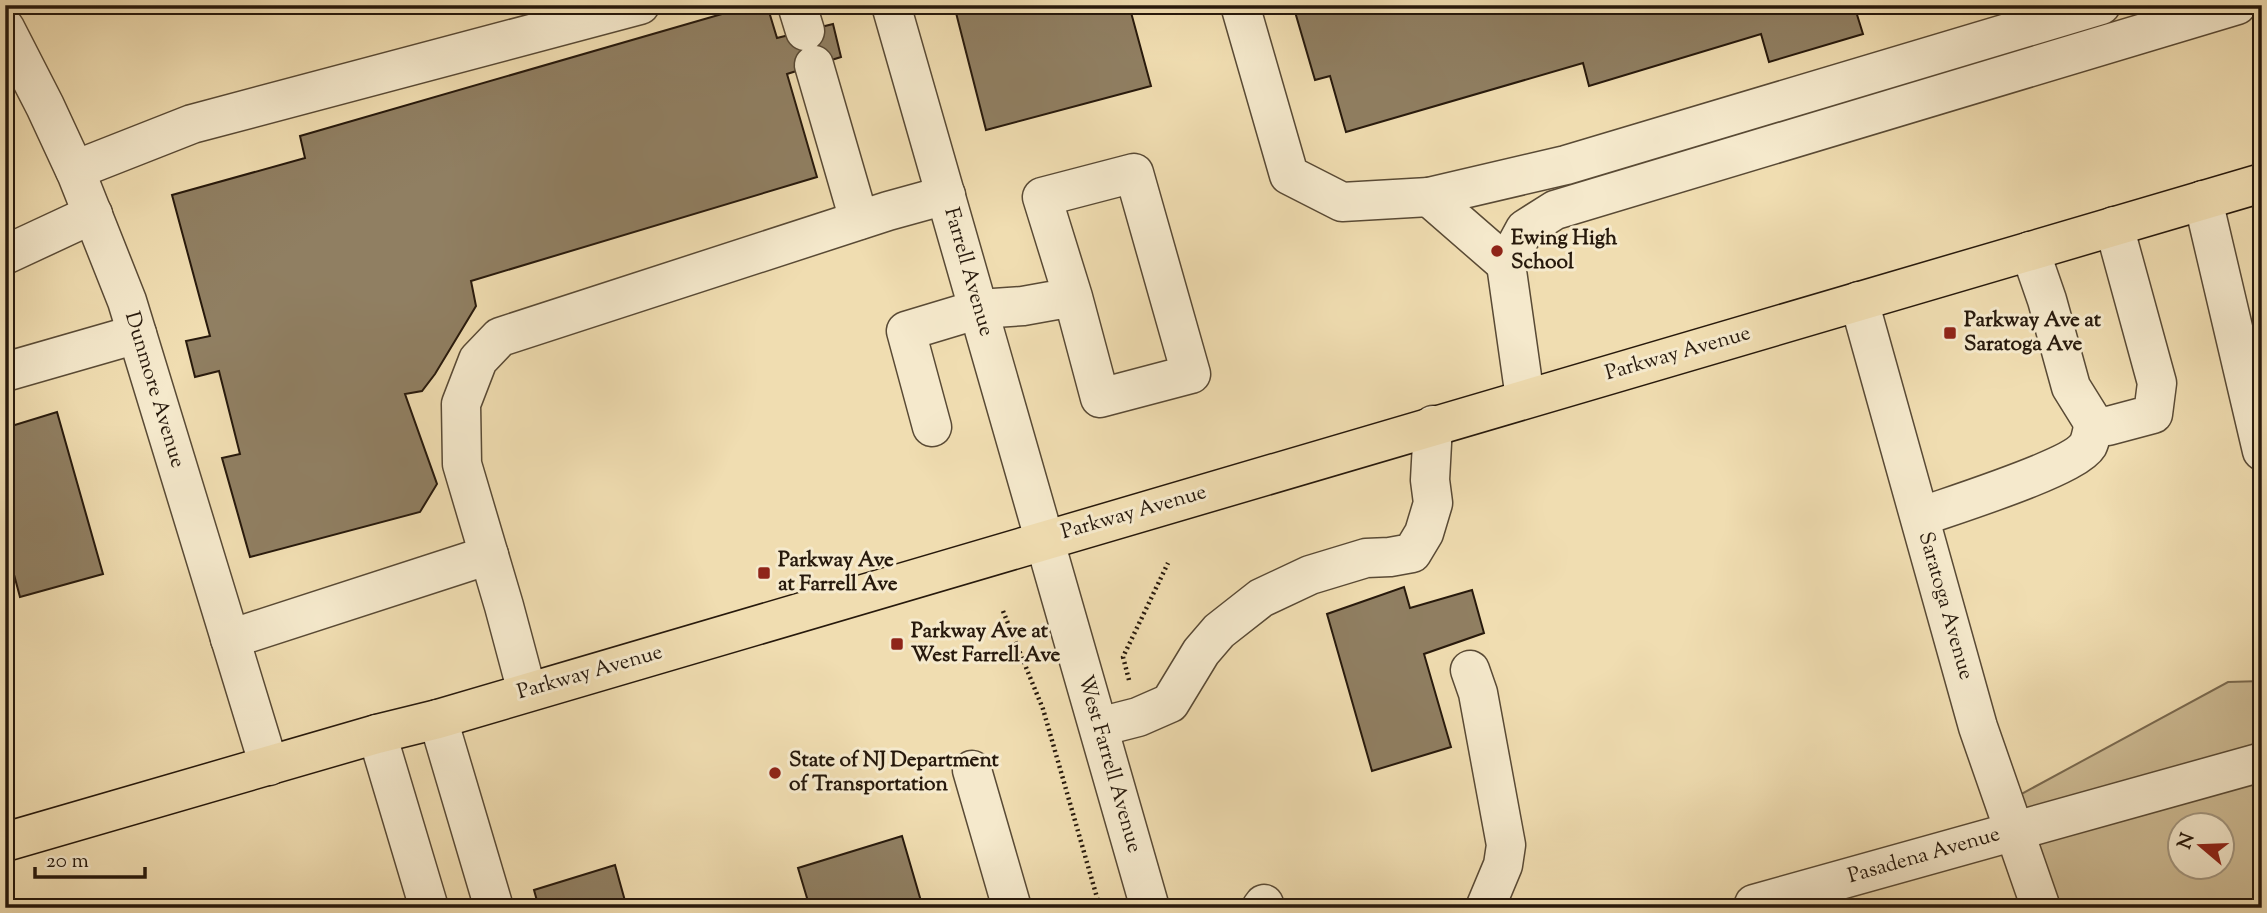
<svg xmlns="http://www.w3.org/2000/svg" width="2267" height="913" font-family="'Sorts Mill Goudy',serif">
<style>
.green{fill:#cebc95;stroke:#7a6a50;stroke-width:2;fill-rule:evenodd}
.building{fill:#907f62;stroke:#27190c;stroke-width:2}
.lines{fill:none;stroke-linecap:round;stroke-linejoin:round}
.minor-casing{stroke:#594a35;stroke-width:41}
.major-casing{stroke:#27190c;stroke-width:41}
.path{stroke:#27190c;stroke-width:4.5;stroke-dasharray:2 3.5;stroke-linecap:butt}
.minor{stroke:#f5e9cc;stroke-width:38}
.major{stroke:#f0ddb1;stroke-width:38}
.poi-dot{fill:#8f2418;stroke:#f5e9cc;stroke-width:2.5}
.labels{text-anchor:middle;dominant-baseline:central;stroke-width:6;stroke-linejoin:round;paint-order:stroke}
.poi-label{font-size:21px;font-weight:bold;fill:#27190c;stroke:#f5e9cc;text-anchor:start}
.street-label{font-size:21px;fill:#27190c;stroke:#f5e9cc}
</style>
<rect width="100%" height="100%" fill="#f0ddb1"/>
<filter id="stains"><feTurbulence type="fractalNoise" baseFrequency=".00286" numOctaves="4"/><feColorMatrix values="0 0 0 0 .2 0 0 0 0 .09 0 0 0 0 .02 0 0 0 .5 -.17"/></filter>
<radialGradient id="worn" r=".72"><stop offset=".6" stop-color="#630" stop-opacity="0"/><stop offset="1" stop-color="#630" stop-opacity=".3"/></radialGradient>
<!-- green -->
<path class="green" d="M2262,681V908H2037L2014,798L2228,682ZM2180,825H2222V867H2180Z"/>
<!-- building -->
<g class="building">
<polygon points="753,5 767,5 777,38 833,24 841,57 787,74 817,177 471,281 476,306 435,374 422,391 405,394 437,484 420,512 250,557 222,458 240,454 219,371 195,377 186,341 210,336 172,195 305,158 300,136"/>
<polygon points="954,5 1129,5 1151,86 986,130"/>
<polygon points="1293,5 1854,5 1863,34 1769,62 1761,34 1589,86 1583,63 1346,132 1330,76 1315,80"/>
<polygon points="57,412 103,574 20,597 5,541 5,428"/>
<polygon points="1404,587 1410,608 1472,590 1484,633 1424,654 1451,747 1372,771 1327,614"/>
<polygon points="902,836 923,908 810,908 798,868"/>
<polygon points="615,865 627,908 539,908 534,890"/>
</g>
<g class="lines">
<!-- minor casing -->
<g class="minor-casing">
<g id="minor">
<polyline points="797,5 805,31"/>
<polyline points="891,5 1150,908"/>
<polyline points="1240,5 1289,175 1342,202 1429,197"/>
<polyline points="5,28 45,106 77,175 127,301 269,766"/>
<polyline points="814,65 859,220"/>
<polyline points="75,170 192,124 640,5"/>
<polyline points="2203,200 2262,451"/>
<polyline points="2030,251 2047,300 2071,387 2094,424 2108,426 2153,414 2157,383 2114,226"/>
<polyline points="5,255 93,214"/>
<polyline points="1506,264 1429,197 1566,165 2101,5"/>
<polyline points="1859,301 1978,727 2041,908"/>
<polyline points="5,372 137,334"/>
<polyline points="1525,398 1506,264 1525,229 1555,210 2237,5"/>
<polyline points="932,427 906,331 979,309 1023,306 1073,297 1042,197 1134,173 1191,374 1100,398 1073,297"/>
<path d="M1920,517C1950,506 2074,468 2088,445C2091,439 2092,430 2094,424"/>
<polyline points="230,639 489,555"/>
<polyline points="1470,670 1478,693 1506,845 1503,865 1485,908"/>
<polyline points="527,692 504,606 462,464 461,404 478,360 500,337 888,211 946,195"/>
<polyline points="438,719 494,908"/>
<polyline points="1099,727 1138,717 1170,703 1201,652 1219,631 1261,598 1310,575 1366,558 1390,557 1412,553 1424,533 1433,503 1430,480 1433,425"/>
<polyline points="377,734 429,908"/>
<polyline points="972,770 1012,908"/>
<polyline points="1754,904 2262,762"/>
<polyline points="1261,908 1264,904"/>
</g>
</g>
<!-- major casing -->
<g class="major-casing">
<polyline id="major" points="5,842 377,734 438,719 2262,183"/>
</g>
<!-- path -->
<g class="path">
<polyline points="1003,611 1043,709 1100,908"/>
<polyline points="1129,680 1123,657 1168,563"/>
</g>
<!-- minor -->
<use href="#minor" class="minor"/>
<!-- major -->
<use href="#major" class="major"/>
</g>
<!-- markers -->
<g class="poi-dot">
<circle cx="1497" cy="251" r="7"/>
<rect x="1943" y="326" width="14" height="14" rx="3.5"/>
<rect x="757" y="566" width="14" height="14" rx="3.5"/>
<rect x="890" y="637" width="14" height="14" rx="3.5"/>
<circle cx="775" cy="773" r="7"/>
</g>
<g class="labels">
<!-- poi labels -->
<g class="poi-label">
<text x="1511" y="239">Ewing High<tspan x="1511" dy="24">School</tspan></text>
<text x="1964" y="321">Parkway Ave at<tspan x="1964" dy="24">Saratoga Ave</tspan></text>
<text x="778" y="561">Parkway Ave<tspan x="778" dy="24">at Farrell Ave</tspan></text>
<text x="911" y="632">Parkway Ave at<tspan x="911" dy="24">West Farrell Ave</tspan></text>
<text x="789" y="761">State of NJ Department<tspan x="789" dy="24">of Transportation</tspan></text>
</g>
<!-- street labels -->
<g class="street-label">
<text transform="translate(968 272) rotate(74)">Farrell Avenue</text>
<text transform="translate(1678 354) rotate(-16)">Parkway Avenue</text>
<text transform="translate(154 390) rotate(73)">Dunmore Avenue</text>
<text transform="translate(1134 513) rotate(-16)">Parkway Avenue</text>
<text transform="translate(1945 606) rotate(74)">Saratoga Avenue</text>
<text transform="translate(590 673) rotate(-16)">Parkway Avenue</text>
<text transform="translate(1109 764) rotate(74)">West Farrell Avenue</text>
<text transform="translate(1924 856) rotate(-16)">Pasadena Avenue</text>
</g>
</g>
<!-- margin -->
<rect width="2267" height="913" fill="none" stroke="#f0ddb1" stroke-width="28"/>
<rect x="7" y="7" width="2253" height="899" fill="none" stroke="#27190c" stroke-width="3.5"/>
<rect x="14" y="14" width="2239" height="885" fill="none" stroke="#27190c" stroke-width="2"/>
<!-- north arrow -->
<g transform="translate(2201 846) rotate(289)"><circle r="33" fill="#f5e9cc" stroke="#a3967f" stroke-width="2"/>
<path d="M0-5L12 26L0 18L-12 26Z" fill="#8f2418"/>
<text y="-10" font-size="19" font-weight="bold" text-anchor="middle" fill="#27190c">N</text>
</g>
<!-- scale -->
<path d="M35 867v10h110v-10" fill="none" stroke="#27190c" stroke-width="3.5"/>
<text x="46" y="867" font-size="21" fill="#27190c" stroke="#f5e9cc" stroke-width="5" paint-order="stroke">20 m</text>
<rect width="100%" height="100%" filter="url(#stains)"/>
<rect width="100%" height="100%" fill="url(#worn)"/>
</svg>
